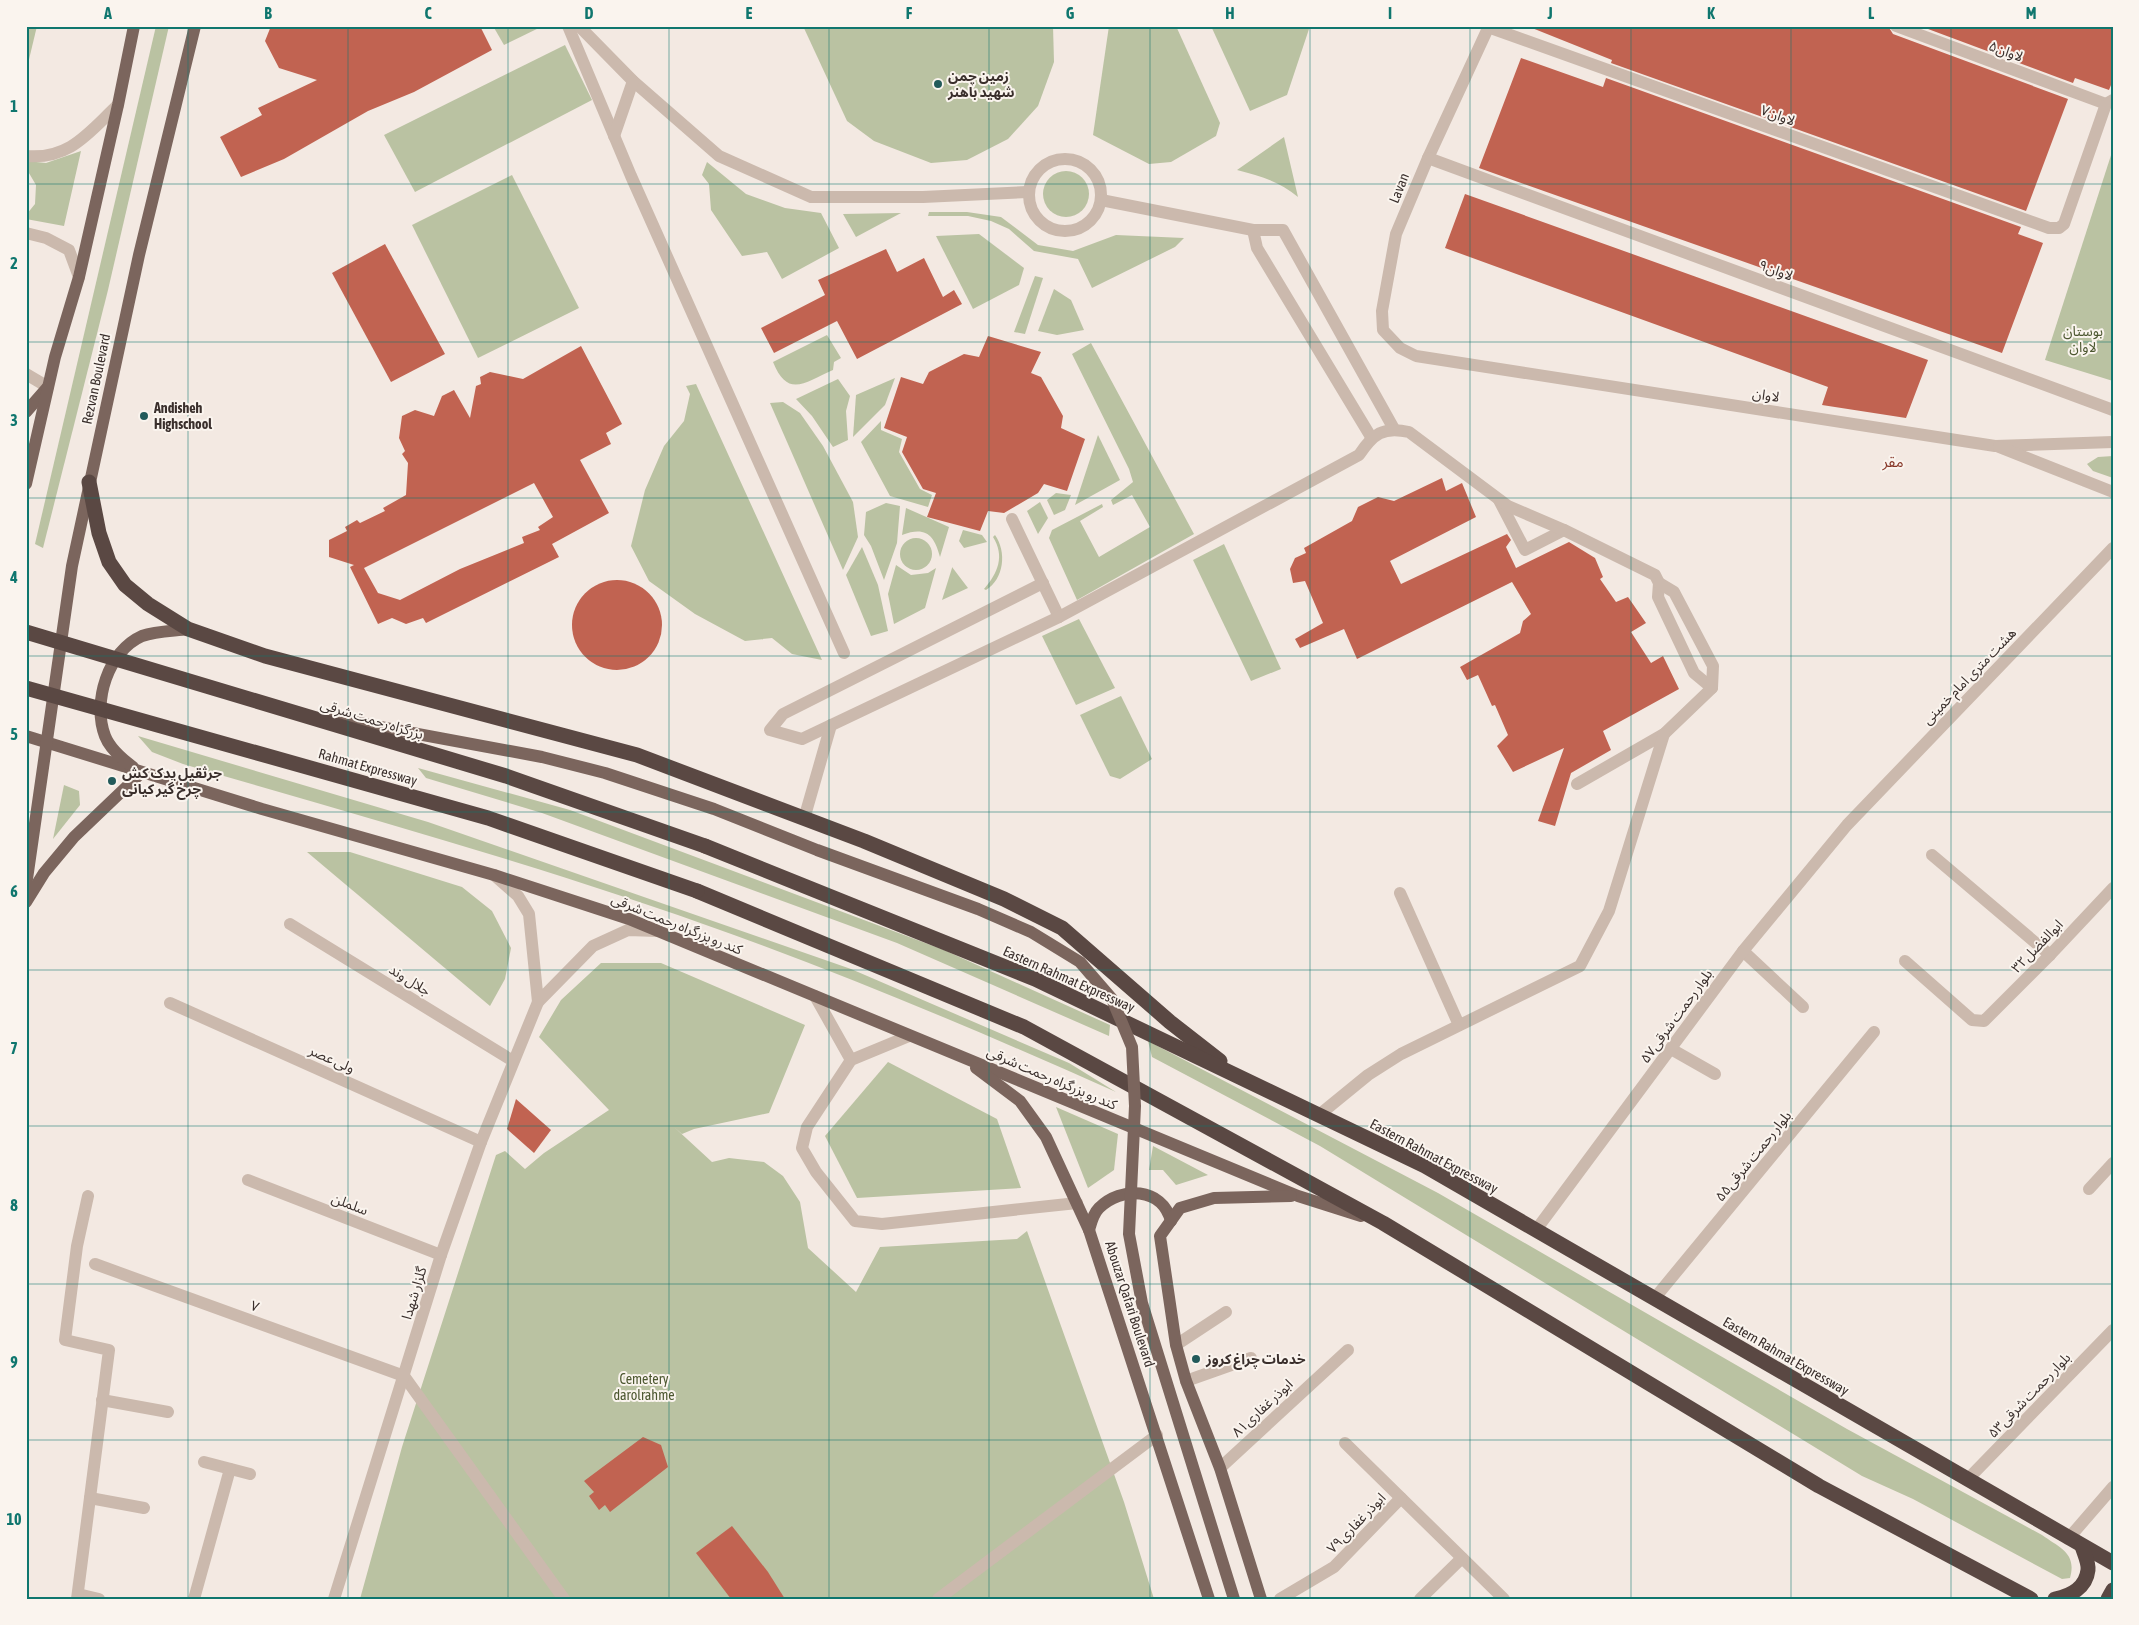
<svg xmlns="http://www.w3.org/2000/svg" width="2139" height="1625" font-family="'Asap Condensed','Noto Sans Arabic',sans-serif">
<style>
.green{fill:#bac2a2}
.building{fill:#c16351;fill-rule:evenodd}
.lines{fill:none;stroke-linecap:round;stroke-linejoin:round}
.minor{stroke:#cbb9ad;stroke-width:12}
.major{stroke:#7b655d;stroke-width:12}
.highway{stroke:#5a4843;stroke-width:15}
.major-bridge{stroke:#7b655d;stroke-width:12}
.highway-bridge{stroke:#5a4843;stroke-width:15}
.grid{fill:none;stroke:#0f766e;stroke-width:1;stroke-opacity:0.55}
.poi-dot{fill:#225a5a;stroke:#faf4ee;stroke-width:2}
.labels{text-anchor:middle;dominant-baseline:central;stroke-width:4;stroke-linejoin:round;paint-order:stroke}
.street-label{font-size:14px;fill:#3a2f2c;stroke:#faf4ee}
.poi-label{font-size:14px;font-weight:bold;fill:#3a2f2c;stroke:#faf4ee;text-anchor:start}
.park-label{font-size:14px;fill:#4c5730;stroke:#faf4ee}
.neighbourhood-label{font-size:15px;fill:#863627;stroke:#faf4ee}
.neatline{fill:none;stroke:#0f766e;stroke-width:2}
.grid-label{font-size:16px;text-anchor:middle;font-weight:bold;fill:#0f766e}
</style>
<rect width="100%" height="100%" fill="#f3e9e2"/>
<!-- green -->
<g class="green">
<polygon points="26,26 37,26 26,72"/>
<polygon points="156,26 169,26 108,290 43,548 35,544"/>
<polygon points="493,26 543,26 504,45"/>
<polygon points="803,26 1053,26 1054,62 1038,106 1008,139 967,160 931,163 874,141 847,121"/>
<polygon points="1109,26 1176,26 1220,123 1216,136 1171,162 1149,164 1093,135"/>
<polygon points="1211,26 1310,26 1287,95 1250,111"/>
<polygon points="565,45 592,100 415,192 384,135"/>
<path d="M1284,137L1298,197C1279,181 1260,176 1237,170Z"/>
<polygon points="2113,149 2113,381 2045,360"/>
<polygon points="81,151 64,226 26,219 26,215 35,204 36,185 26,168 26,161 46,163"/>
<polygon points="707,162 746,194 785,208 821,213 839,248 782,279 767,252 742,256 711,210 709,184 702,175"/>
<circle cx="1066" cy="194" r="23"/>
<polygon points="512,175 579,308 478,358 412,225"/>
<polygon points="929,212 967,212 1001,217 1038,245 1073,251 1116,235 1184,238 1175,247 1092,288 1078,259 1034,251 1009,229 991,221 968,216 928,216"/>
<polygon points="901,213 856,237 843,214"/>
<polygon points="979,234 1024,268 1019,285 973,309 936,236"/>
<polygon points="1035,276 1043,278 1025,334 1014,332"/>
<polygon points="1054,289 1071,300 1084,330 1057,335 1038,331"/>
<path d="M827,335L841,358L834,362L833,370C805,382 788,399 773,362Z"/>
<polygon points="1091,343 1194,534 1077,600 1049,538 1052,530 1102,504 1103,507 1080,521 1099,557 1150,527 1132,495 1113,505 1111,500 1133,482 1129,469 1072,354"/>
<polygon points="895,378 885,405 853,437 856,395"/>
<polygon points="838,379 850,396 846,411 848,440 833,447 812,416 796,399"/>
<polygon points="696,384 822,660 792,654 772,638 745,641 695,614 649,581 631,546 645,490 664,446 684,421 690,394 686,386"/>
<polygon points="783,402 800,413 823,446 853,502 858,537 843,570 770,403"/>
<polygon points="881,421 881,430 902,439 899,452 920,489 932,495 928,507 890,496 861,442"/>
<polygon points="1098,435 1120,480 1075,505"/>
<polygon points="2113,456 2113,478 2093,471 2087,464 2098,457"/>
<polygon points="1056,493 1071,495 1065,510 1054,515 1047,500"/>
<polygon points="1040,502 1048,518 1038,534 1027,511"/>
<polygon points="886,503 900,506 897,543 884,580 871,546 864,535 866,512"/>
<path d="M906,508L949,527L940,557C934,535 926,526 902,535Z"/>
<polygon points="963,530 982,535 987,542 964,548 959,541"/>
<path d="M995,535C1007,552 1004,579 986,590L984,589C998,573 1005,556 993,537Z"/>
<circle cx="916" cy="554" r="16"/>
<polygon points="1224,544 1281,669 1251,681 1193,560"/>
<polygon points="862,547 878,585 888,631 871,636 846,575"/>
<polygon points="896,565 911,575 928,573 936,568 925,608 894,624 888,594"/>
<polygon points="952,567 968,588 942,600 952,568"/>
<polygon points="1079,619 1115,688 1076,705 1042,636"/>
<polygon points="1121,696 1152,759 1120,779 1110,776 1080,715"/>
<path d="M138,736L428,822L851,969L1069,1063L1116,1092C990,1036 864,982 734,935C553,869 367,818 183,764L152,752Z"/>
<polygon points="418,768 570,810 944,950 1110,1025 1109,1036 897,943 542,813 426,778"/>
<polygon points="64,785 79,791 80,805 53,839"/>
<polygon points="307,852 350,852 462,887 492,911 511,948 505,979 490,1006"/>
<polygon points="601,963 661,963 805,1025 769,1113 694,1129 682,1134 674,1127 712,1162 729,1158 764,1162 783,1176 800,1202 808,1248 856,1292 880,1247 1017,1239 1027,1231 1124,1502 1154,1599 360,1599 402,1447 496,1155 505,1151 525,1169 544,1153 609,1110 539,1037 561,1000"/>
<path d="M1148,1041L1438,1193L1847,1429L2042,1535C2060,1548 2077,1553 2070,1578L2062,1579L1913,1499L1862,1476L1320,1146L1152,1057Z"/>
<polygon points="888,1062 997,1119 1021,1188 857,1198 825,1136"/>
<polygon points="1056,1107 1118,1134 1114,1170 1088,1188"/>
<polygon points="1153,1146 1208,1175 1176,1185 1163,1170 1149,1170"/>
</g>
<!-- building -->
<g class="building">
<polygon points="271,26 480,26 492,50 414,92 368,111 284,159 241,177 220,137 262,115 258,108 317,80 279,68 265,41"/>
<polygon points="1527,26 1888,26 1893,34 2068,99 2026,211 1611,63 1612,60"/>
<polygon points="1920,26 2113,26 2113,80 2109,90 2075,78 2073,83"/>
<polygon points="1521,58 1603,87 1606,78 2021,227 2018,234 2043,243 2002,353 1479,168"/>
<polygon points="1465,194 1928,360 1906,418 1822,405 1828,387 1445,248"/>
<polygon points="385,244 445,354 391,382 332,273"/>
<polygon points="886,249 897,272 924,258 943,297 954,290 962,304 857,359 837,321 774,353 761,328 825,295 818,280"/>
<polygon points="988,336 1041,352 1031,373 1041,377 1063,416 1061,428 1085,439 1067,491 1044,484 1038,493 1004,513 988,511 980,531 927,517 936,493 923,489 902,452 907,437 884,428 901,377 923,384 929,372 964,354 979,357"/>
<path d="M581,346L622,424L606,433L611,444L580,460L609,513L552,544L559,557L426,623L423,618L406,624L392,618L378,624L350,567L354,565L329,557V540L347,531L345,527L357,520L360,523L385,511L383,508L406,495L408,463L402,454L405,451L399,438L402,416L415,410L434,416L442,396L454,390L470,418L476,386L481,384L480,377L490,372L523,379ZM534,483L553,517L538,527L540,530L522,537L524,543L460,569L400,600L378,593L364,568Z"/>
<polygon points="1442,478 1446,491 1462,483 1476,517 1390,561 1401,584 1507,534 1511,540 1506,547 1516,568 1569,542 1595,558 1603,577 1600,579 1616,602 1628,597 1646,623 1631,632 1651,663 1663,656 1679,689 1603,731 1611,750 1571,773 1555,826 1538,821 1564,748 1513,772 1497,746 1508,735 1495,705 1492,706 1478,675 1467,680 1460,667 1520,633 1523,621 1531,614 1512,582 1357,659 1344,629 1300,648 1295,639 1323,623 1305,581 1293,583 1290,569 1295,558 1306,553 1304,548 1352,521 1358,507 1378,497 1394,501"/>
<circle cx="617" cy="625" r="45"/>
<polygon points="516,1099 551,1130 534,1153 507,1129"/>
<polygon points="643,1437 661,1445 668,1467 610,1512 605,1505 599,1510 589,1496 594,1492 584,1481"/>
<polygon points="732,1526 768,1572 785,1599 731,1599 696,1553"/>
</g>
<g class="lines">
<!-- minor -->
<g class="minor">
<polyline points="568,26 631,176 844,653"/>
<polyline points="579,26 633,81 719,156 811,197 923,197 1028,192"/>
<polyline points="1489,26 1428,158 1396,234 1382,311 1383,330 1400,348 1416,356 1995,446 2113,442"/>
<polyline points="1896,26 2106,104"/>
<polyline points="1488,27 2049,228 2059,228 2064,224 2106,104 2113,100"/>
<polyline points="614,136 633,81"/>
<path d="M26,156C70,160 89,132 118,105"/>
<polyline points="1428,158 2113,410"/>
<circle cx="1065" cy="195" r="36"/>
<polyline points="1101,200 1253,230"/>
<polyline points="26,233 46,238 69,250 79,277"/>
<polyline points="26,374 48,387"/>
<polyline points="1371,437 1257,248 1253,230 1283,230 1394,429"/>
<polyline points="1999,447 2113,492"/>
<polyline points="1499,500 1525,550 1564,530"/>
<polyline points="1012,519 1059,617"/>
<path d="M1043,583L783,714L770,730L802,739L1059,617L1359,455C1373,434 1383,426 1409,432L1508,506L1564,530L1655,575L1659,583L1658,597L1694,673L1712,688"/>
<polyline points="1577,784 1664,734 1712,688 1713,666 1674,592 1659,583"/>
<polyline points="804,819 831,725"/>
<polyline points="1932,855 2050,955"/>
<polyline points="494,875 518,896 529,914 538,1002 593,946 628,930 657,931"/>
<polyline points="1400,893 1459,1025"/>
<polyline points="290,924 513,1061"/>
<polyline points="1743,951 1803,1007"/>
<polyline points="1905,961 1972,1020 1984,1021 2050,955 2113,888"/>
<polyline points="815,996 851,1060"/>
<polyline points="170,1003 481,1142"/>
<polyline points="909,1036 851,1060 807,1127 802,1148 816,1172 855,1221 882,1224 1077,1203"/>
<polyline points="1671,1049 1715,1074"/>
<polyline points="1319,1115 1368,1075 1401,1054 1580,966 1609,911 1664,734"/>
<polyline points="248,1180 441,1255"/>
<polyline points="2089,1189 2113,1163"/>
<polyline points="1536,1230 1743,951 1847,825 2113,548"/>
<polyline points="95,1264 404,1376 564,1599"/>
<polyline points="1654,1299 1874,1032"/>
<polyline points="1176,1345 1226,1312"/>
<polyline points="1186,1381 1251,1358"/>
<polyline points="102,1400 168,1412"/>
<polyline points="1345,1443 1504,1599"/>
<polyline points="204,1462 250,1474"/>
<polyline points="1220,1468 1348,1350"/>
<polyline points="1967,1480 2113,1330"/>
<polyline points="90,1498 144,1508"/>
<polyline points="2068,1539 2113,1487"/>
<polyline points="78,1594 99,1599"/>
<polyline points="77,1599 109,1350 65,1340 77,1246 88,1196"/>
<polyline points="194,1599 230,1469"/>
<polyline points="334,1599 441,1255 481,1142 538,1002"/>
<polyline points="938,1599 1157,1435"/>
<polyline points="1280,1599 1334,1567 1401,1498"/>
<polyline points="1420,1599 1462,1558"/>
</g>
<!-- major -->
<g class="major">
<polyline points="26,412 47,388"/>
<polyline points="26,484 55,357 79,277 118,105 134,26"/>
<polyline points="334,718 380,727"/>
<polyline points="26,736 262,809 494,875 629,919 1298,1196 1361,1216"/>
<path d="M133,767C122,759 110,749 105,736C92,702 108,651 142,636C156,631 173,631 188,629"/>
<polyline points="26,886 72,566 139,255 195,26"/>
<polyline points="26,902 44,873 74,837 141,773"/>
<polyline points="976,1068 1020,1101 1046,1137 1089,1230 1209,1599"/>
<path d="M1089,1230C1091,1223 1093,1214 1099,1208C1121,1186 1162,1187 1171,1221"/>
<polyline points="1261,1599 1220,1468 1186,1381 1176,1345 1160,1236 1180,1208 1214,1198 1291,1196"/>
</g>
<!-- highway -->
<g class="highway">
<polyline points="89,482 99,533 109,562 125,585 148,604 188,629 265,656 637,755 864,841 1004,899 1062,928 1170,1022 1220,1061"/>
<polyline points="705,846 1035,979 1425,1166 2113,1563"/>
<polyline points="697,891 1024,1027 1383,1223 1819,1486 2031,1599"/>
<path d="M2055,1599C2070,1596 2086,1588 2088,1570C2089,1563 2084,1553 2082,1546"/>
<polyline points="2108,1599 2113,1590"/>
</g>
<!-- major-bridge -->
<polyline class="major-bridge" points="380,727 542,757 605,773 714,809 817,850 978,909 1031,932 1080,962 1112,999 1132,1047 1135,1106 1129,1234 1142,1303 1234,1599"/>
<!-- highway-bridge -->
<g class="highway-bridge">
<polyline points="26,632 506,776 705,846"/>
<polyline points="26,688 488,818 697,891"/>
</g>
</g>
<!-- grid -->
<path class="grid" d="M188,26V1599M348,26V1599M508,26V1599M669,26V1599M829,26V1599M989,26V1599M1150,26V1599M1310,26V1599M1470,26V1599M1631,26V1599M1791,26V1599M1951,26V1599M26,184H2113M26,342H2113M26,498H2113M26,656H2113M26,812H2113M26,970H2113M26,1126H2113M26,1284H2113M26,1440H2113"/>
<!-- markers -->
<g class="poi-dot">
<circle cx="938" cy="84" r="5"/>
<circle cx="144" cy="416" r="5"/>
<circle cx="112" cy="781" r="5"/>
<circle cx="1196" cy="1359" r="5"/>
</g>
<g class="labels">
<!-- street labels -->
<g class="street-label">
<text transform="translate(2006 51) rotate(20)">۵لاوان</text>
<text transform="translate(1778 115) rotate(20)">۷لاوان</text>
<text transform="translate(1399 188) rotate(-68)">Lavan</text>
<text transform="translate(1776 270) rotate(20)">۹لاوان</text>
<text transform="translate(96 379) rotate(-78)">Rezvan Boulevard</text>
<text transform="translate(1766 395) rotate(9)">لاوان</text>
<text transform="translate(1969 676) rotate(-46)">هشت متری امام خمینی</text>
<text transform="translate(372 719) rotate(17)">بزرگراه رحمت شرقی</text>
<text transform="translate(368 767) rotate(16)">Rahmat Expressway</text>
<text transform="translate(677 924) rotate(22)">کند رو بزرگراه رحمت شرقی</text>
<text transform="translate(2037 946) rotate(-46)">ابوالفضل۳۲</text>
<text transform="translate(1069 979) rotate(24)">Eastern Rahmat Expressway</text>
<text transform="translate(410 980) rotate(32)">جلال وند</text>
<text transform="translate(1676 1016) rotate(-54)">۵۷بلوار رحمت شرقی</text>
<text transform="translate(332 1059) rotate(24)">ولی عصر</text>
<text transform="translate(1052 1078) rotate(23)">کند رو بزرگراه رحمت شرقی</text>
<text transform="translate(1434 1156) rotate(28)">Eastern Rahmat Expressway</text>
<text transform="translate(1753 1156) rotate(-51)">بلوار رحمت شرقی۵۵</text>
<text transform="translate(350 1204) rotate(21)">سلملن</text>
<text transform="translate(414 1293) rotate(-73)">گلزار شهدا</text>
<text transform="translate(1130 1304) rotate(72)">Abouzar Qafari Boulevard</text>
<text transform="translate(255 1306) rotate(20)">۷</text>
<text transform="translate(1786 1356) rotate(30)">Eastern Rahmat Expressway</text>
<text transform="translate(2029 1395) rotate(-46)">بلوار رحمت شرقی۵۳</text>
<text transform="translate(1262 1408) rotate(-43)">۸۱ابوذر غفاری</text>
<text transform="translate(1356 1523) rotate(-46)">۷۹ابوذر غفاری</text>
</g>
<!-- poi labels -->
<g class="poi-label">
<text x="948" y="76">زمین چمن<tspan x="948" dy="16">شهید باهنر</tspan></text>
<text x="154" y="408">Andisheh<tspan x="154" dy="16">Highschool</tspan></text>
<text x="122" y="773">جرثقیل یدک کش<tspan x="122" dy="16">چرخ گیر کیانی</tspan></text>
<text x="1206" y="1359">خدمات چراغ کروز</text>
</g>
<!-- park labels -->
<g class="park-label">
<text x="2083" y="331">بوستان<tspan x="2083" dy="16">لاوان</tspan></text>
<text x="644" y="1379">Cemetery<tspan x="644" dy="16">darolrahme</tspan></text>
</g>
<!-- neighbourhood labels -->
<g class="neighbourhood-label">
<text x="1893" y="461">مقر</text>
</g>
</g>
<!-- border -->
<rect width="2139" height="1625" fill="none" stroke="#faf4ee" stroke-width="55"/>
<rect x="28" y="28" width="2084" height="1570" class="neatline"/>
<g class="grid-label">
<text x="108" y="19">A</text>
<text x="268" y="19">B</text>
<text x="428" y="19">C</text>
<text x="589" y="19">D</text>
<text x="749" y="19">E</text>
<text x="909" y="19">F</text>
<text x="1070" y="19">G</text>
<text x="1230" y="19">H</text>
<text x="1390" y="19">I</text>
<text x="1550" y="19">J</text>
<text x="1711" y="19">K</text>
<text x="1871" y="19">L</text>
<text x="2031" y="19">M</text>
<text x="14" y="112">1</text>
<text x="14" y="269">2</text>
<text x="14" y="426">3</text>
<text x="14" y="583">4</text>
<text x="14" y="740">5</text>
<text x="14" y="897">6</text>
<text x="14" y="1054">7</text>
<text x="14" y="1211">8</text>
<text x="14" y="1368">9</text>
<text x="14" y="1525">10</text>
</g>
</svg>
